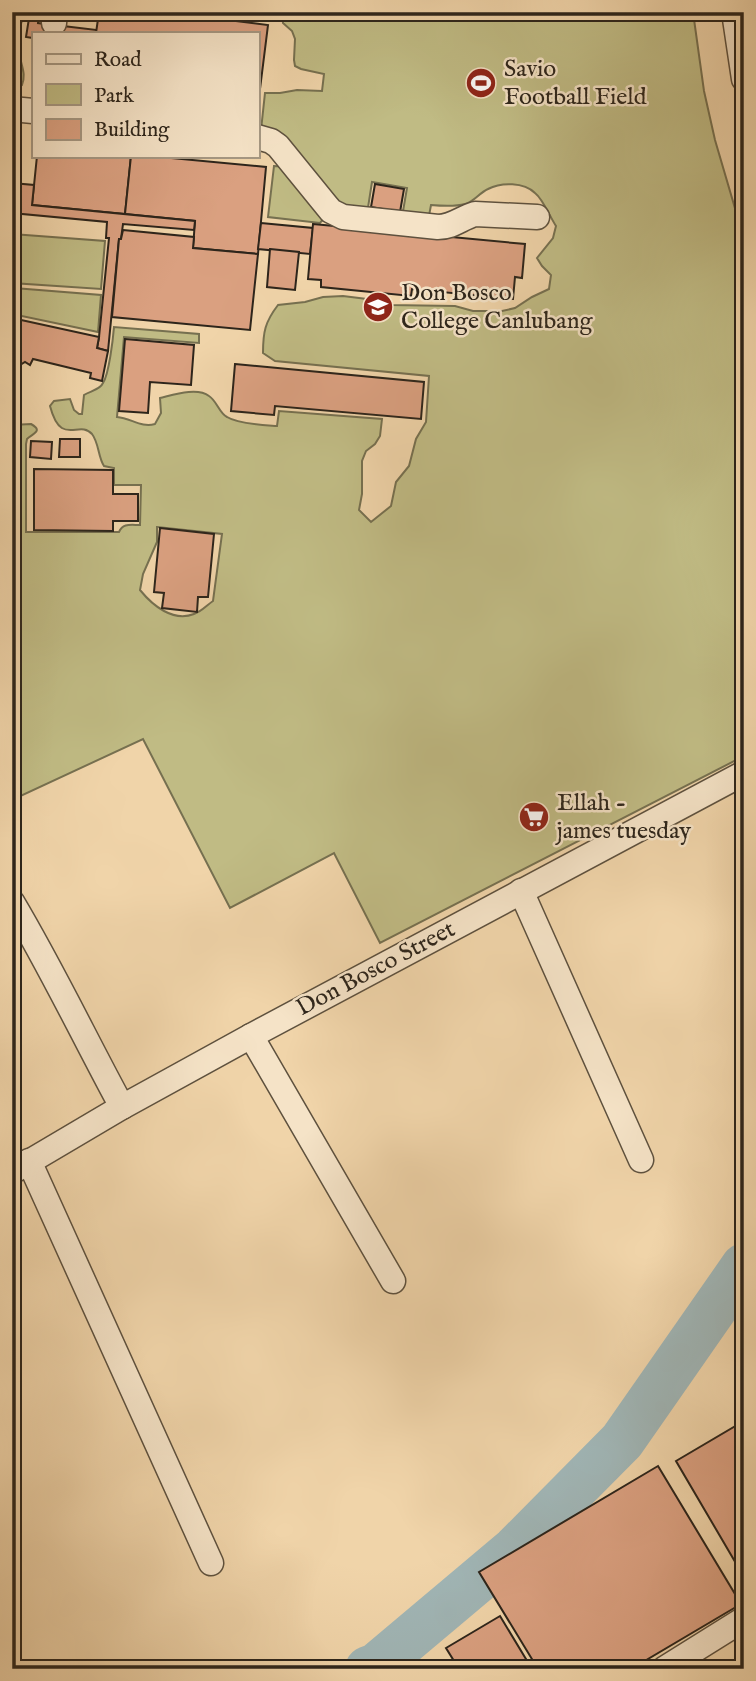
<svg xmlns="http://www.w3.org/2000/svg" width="756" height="1681" font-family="'IM FELL English',serif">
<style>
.green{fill:#c0bb84;stroke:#767050;stroke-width:2;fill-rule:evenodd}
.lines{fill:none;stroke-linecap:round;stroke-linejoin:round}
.river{stroke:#a0b5b5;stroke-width:46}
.building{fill:#daa080;stroke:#2d251b;stroke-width:2}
.minor-casing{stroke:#5e513e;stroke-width:27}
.minor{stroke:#f5e3c7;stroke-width:24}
.labels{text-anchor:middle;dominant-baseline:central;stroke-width:5;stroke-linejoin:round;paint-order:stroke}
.poi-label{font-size:24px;fill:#2d251b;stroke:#f5e3c7;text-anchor:start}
.street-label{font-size:24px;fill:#2d251b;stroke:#f5e3c7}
</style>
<rect width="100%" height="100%" fill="#f0d4a9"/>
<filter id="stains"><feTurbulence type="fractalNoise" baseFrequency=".00286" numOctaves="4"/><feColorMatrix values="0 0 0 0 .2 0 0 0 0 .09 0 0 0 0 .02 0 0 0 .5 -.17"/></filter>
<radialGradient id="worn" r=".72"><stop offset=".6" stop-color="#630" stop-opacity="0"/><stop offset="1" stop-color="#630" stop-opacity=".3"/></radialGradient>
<!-- green -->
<g class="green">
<path d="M12,12H27C18,22 17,44 20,57C22,68 26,74 22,85L16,89L12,88Z"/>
<path d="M282,12H693L704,91L715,140L744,239V756L380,943L334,853L230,908L143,739L12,800V425L31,424C44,431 32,434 27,439L26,444V532H119C123,523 130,525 140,525L141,485H114V468L104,466C98,457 99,443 92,434C79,419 61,448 50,406L54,401L70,399L74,410L79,414H82L84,395C90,391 100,390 103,383C109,374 113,339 114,327L199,334V343L124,337L117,417C131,418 141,428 155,424L161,413L160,398C173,395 197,387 209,396C217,401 219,413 227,417C238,424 264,425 277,426L279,411L382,419L380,436L375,444L366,451L362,461V494L359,510L371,522L391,506L396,482L409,466L416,439L426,422L429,376L275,361L263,353C263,332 265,322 278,305L305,302L323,297L343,296L367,299L389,305L455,306L473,311H502L515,308L532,297L549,289L551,275L542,266L537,258L553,238L556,226C550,217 543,199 535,193C524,182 501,182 488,189C479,193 474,202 465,204C454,207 442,206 431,205L428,221L402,217L407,188L372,182L367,214L349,212L261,130L265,93H280L297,90L322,91L324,74L301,69L295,66L294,60L295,39L292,31L283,23ZM157,527L222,534L213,601C207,605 201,612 194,614C173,622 153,606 140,590L143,574L157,542Z"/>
<polygon points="274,166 288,167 326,216 320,223 268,217"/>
<polygon points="12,234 105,241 101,289 12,283"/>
<polygon points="14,288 101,295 98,332 12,314 12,289"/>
</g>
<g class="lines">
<!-- river -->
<polyline class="river" points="368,1669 376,1666 515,1549 622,1441 744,1266"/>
</g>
<!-- building -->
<g class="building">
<polygon points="30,12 39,12 38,23 97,30 96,33 33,33 33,38 26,37"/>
<polygon points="99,12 163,12 268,25 257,113 257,33 96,33"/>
<polygon points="37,156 131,156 125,214 32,205"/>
<polygon points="131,156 150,156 266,167 258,254 193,248 195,221 125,214"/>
<polygon points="12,183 34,185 32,205 195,221 194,230 123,224 121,239 119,239 108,351 97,348 99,337 109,238 106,238 107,222 12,213"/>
<polygon points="375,184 404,189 400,212 371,207"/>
<polygon points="261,223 313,228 310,254 258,249"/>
<polygon points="313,224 525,244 522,278 515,277 513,299 412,289 411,296 321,287 321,280 308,279"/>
<polygon points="123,230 194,237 193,248 258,254 250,330 112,317 119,239 121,239"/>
<polygon points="270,249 299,252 295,290 267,287"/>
<polygon points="12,318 99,337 97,348 108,351 102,381 90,378 91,373 33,359 30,365 25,362 12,370"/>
<polygon points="125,339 194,345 191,385 150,382 148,413 119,411"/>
<polygon points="235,364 424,382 421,419 275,406 274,415 231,411"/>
<polygon points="60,439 80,439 80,457 59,457"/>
<polygon points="31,441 52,442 51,459 30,457"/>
<polygon points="34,469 113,470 113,494 138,494 138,521 113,521 113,531 34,530"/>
<polygon points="160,528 214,534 208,597 198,597 197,612 162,608 164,593 154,592"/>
<polygon points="744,1421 744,1577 676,1461"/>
<polygon points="658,1466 741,1604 631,1669 538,1669 479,1572"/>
<polygon points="500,1616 532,1669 459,1669 446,1648"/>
</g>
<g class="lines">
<!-- minor casing -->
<g class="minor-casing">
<g id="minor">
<polyline points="734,12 744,79"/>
<polyline points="54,23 55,12"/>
<polyline points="12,109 33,111"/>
<path d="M257,137L271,141L278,146L326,205L331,211L343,217L438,227C453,227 461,218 475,214L537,217"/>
<polyline points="521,891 641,1160"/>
<path d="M12,902C52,969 85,1039 122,1107"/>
<polyline points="251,1036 393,1281"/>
<polyline points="29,1161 211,1563"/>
<polyline points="12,1172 122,1107 251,1036 744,773"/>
<polyline points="664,1669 744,1619"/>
</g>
</g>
<!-- minor -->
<use href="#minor" class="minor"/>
</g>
<!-- icons -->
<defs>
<g id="stadium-disc" transform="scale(1.575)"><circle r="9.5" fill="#8f2418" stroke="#f5e3c7"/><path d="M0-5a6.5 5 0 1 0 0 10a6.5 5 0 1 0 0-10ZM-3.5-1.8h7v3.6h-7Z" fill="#fff"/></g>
<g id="university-disc" transform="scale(1.575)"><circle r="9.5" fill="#8f2418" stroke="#f5e3c7"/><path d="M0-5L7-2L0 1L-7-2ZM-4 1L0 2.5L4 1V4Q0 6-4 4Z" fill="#fff"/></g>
<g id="supermarket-disc" transform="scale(1.575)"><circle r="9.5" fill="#8f2418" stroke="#f5e3c7"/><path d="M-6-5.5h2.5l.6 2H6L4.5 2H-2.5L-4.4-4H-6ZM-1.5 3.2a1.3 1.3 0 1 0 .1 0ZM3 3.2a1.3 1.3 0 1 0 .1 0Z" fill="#fff"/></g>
</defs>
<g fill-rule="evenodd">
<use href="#stadium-disc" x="481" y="83"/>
<use href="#university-disc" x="378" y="307"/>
<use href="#supermarket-disc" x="534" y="817"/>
</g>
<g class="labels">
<!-- poi labels -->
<g class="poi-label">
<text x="504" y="69">Savio<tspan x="504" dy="28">Football Field</tspan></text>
<text x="401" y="293">Don Bosco<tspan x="401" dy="28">College Canlubang</tspan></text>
<text x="557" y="803">Ellah -<tspan x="557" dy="28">james tuesday</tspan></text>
</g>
<!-- street labels -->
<g class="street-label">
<text transform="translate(376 969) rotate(-28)">Don Bosco Street</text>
</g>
</g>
<!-- margin -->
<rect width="756" height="1681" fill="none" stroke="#f0d4a9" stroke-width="42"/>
<rect x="14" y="14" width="728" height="1653" fill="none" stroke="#2d251b" stroke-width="3.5"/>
<rect x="21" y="21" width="714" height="1639" fill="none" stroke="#2d251b" stroke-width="2"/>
<!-- legend -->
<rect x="32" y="32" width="228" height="126" fill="#f5e3c7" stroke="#a59782" stroke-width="2"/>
<rect x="46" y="54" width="35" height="10" fill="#f5e3c7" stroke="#a59782" stroke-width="2"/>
<text x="94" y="66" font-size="21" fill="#2d251b">Road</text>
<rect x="46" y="84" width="35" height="21" fill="#c0bb84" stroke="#a59782" stroke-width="2"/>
<text x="94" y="102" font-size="21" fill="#2d251b">Park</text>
<rect x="46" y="119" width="35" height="21" fill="#daa080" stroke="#a59782" stroke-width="2"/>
<text x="94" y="136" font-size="21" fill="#2d251b">Building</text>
<rect width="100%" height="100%" filter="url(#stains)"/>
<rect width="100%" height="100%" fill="url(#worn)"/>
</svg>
